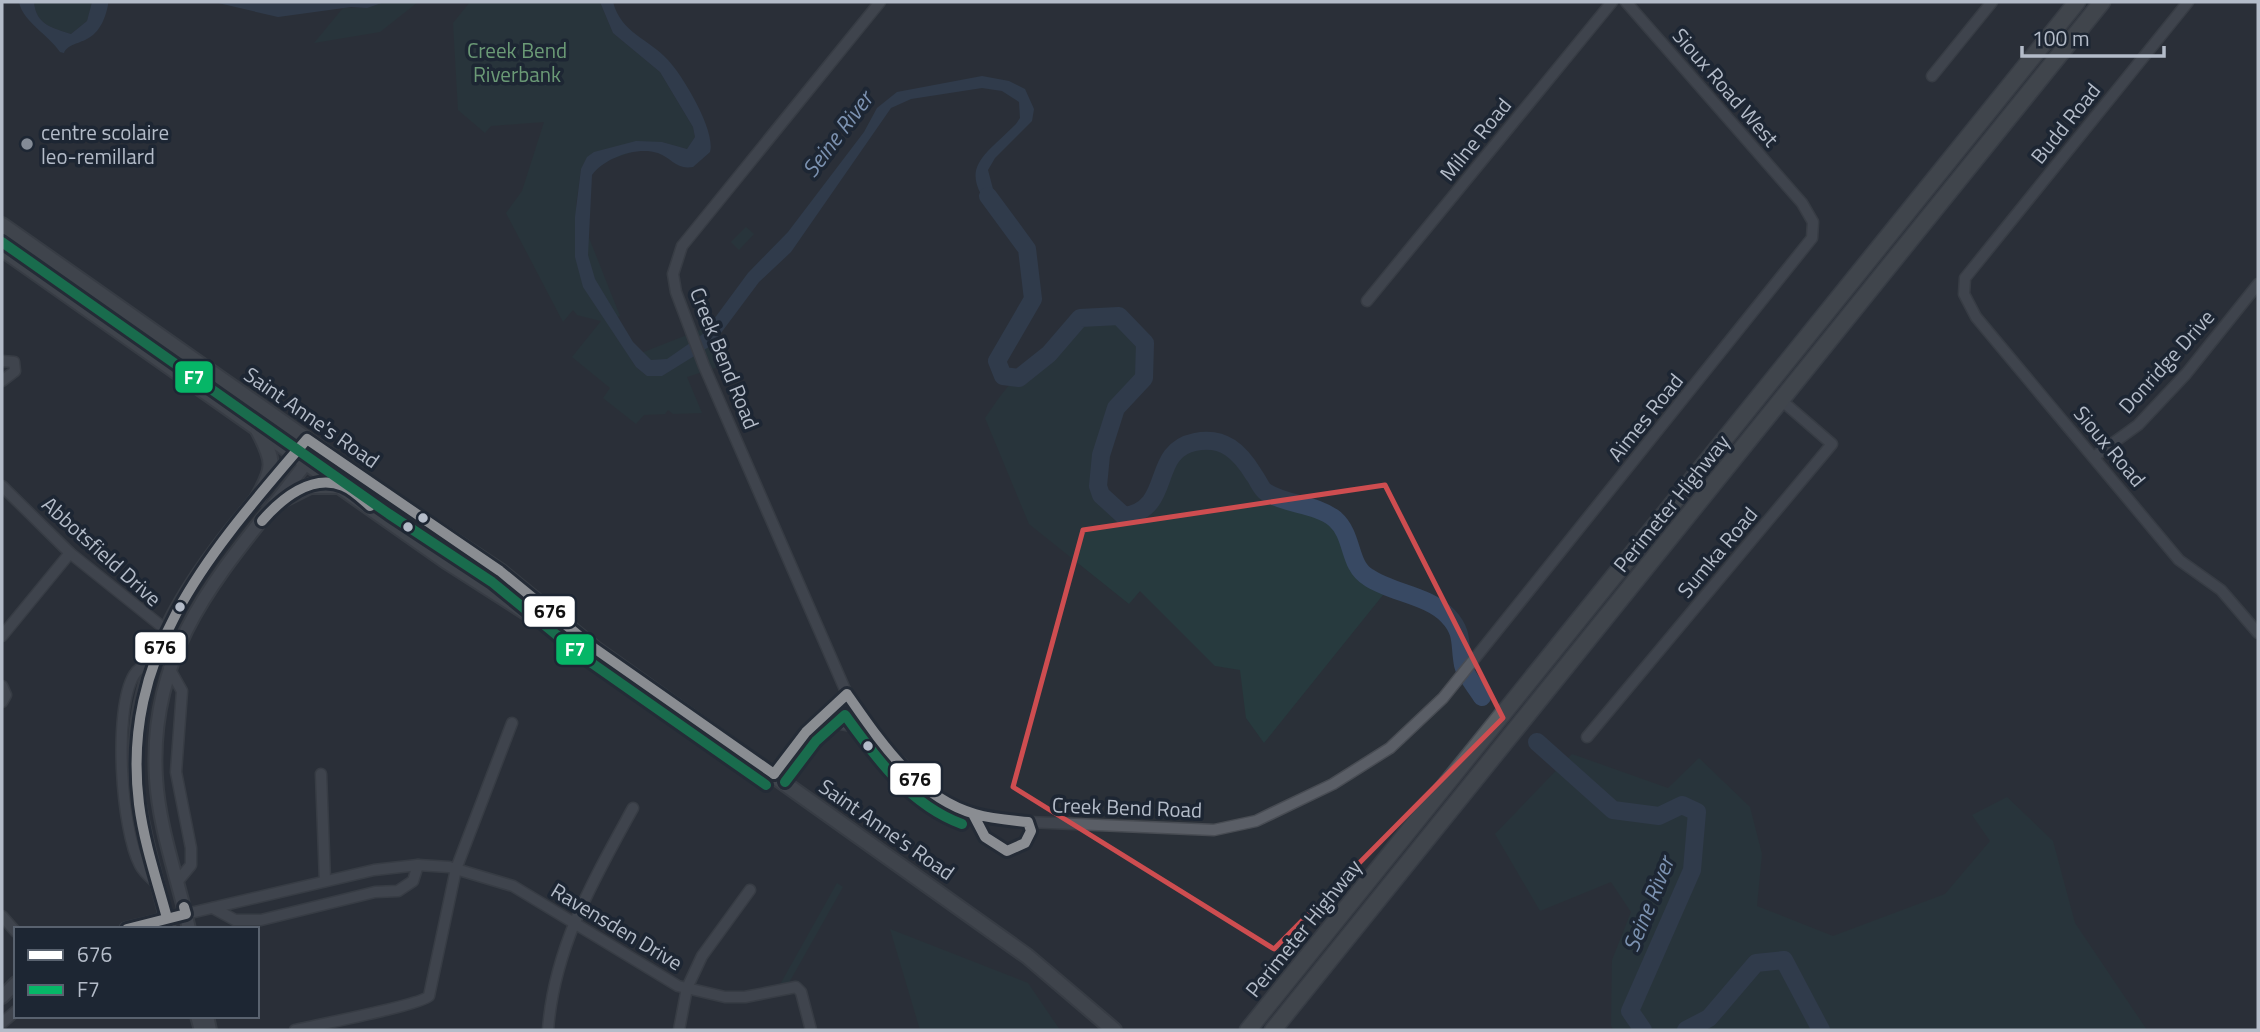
<svg xmlns="http://www.w3.org/2000/svg" width="2260" height="1032" font-family="'Titillium Web',sans-serif">
<style>
.green{fill:#273a3e}
.water{fill:#384963}
.lines{fill:none;stroke-linecap:round;stroke-linejoin:round}
.river{stroke:#384963;stroke-width:18}
.minor-casing{stroke:#484c53;stroke-width:13}
.tertiary-casing{stroke:#484c53;stroke-width:16}
.secondary-casing{stroke:#484c53;stroke-width:18}
.trunk-casing{stroke:#474c53;stroke-width:19}
.minor{stroke:#5a5e66;stroke-width:10}
.tertiary{stroke:#5a5e66;stroke-width:12}
.secondary{stroke:#595d64;stroke-width:14}
.trunk{stroke:#5b5f64;stroke-width:16}
.bus-1-casing{stroke:#1d2633;stroke-width:16}
.bus-2-casing{stroke:#1d2633;stroke-width:16}
.bus-1{stroke:#fff;stroke-width:10}
.bus-2{stroke:#06b667;stroke-width:10}
.marked{fill:none;stroke:#ce4d50;stroke-width:5;stroke-linejoin:round}
.poi-dot{fill:#848b96;stroke:#1d2633;stroke-width:2.5}
.bus-dot{fill:#b4bcc9;stroke:#1d2633;stroke-width:2.5}
.labels{text-anchor:middle;dominant-baseline:central;stroke-width:7;stroke-linejoin:round;paint-order:stroke}
.park-label{font-size:21px;fill:#6b9a76;stroke:#1d2633}
.street-label{font-size:21px;fill:#b4bcc9;stroke:#1d2633}
.poi-label{font-size:21px;fill:#b4bcc9;stroke:#1d2633;text-anchor:start}
.water-label{font-size:23px;font-style:italic;fill:#7c92b1;stroke:#1d2633}
.line-badge{stroke:#1d2633;stroke-width:2.5}
.badge-label{font-size:19px;text-anchor:middle;font-weight:bold;fill:#fff}
.pale-badge-label{font-size:19px;text-anchor:middle;font-weight:bold;fill:#111}
</style>
<rect width="100%" height="100%" fill="#2a3038"/>
<!-- green -->
<g class="green">
<path d="M34,2H92L87,21L71,34C54,28 36,26 34,2Z"/>
<polygon points="385,2 418,2 380,32 314,43 343,8 367,8"/>
<polygon points="470,2 600,2 613,33 660,72 693,127 695,137 687,149 662,142 581,169 576,205 620,316 606,320 636,367 647,376 636,355 715,324 731,363 687,377 702,413 673,414 668,410 665,414 644,415 636,424 603,398 610,388 572,357 601,321 577,315 573,310 563,322 506,213 522,191 544,122 491,126 485,133 458,110 453,23"/>
<polygon points="746,227 754,234 739,250 731,242"/>
<path d="M1091,316L1105,317L1142,331C1161,363 1136,377 1120,402C1112,417 1096,470 1100,486C1102,495 1109,503 1114,510L1136,516L1154,497L1176,450C1194,440 1226,435 1242,452C1254,466 1257,484 1275,495C1295,507 1321,504 1337,524C1361,552 1332,580 1387,590L1264,743L1246,718L1240,670L1215,666L1140,591L1129,604L1029,524L985,418C994,406 1004,388 1016,379C1024,373 1032,372 1040,364C1060,342 1059,327 1091,316Z"/>
<polygon points="1572,754 1668,788 1699,758 1750,807 1762,854 1757,906 1833,936 1945,894 1990,841 1972,815 2007,797 2053,841 2075,923 2147,1030 1613,1030 1611,1025 1612,960 1631,912 1611,882 1540,911 1495,834"/>
<polygon points="837,883 843,887 786,988 777,990"/>
<polygon points="890,929 1028,983 1060,1030 920,1030"/>
</g>
<!-- water -->
<g class="water">
<path d="M19,2H34C36,26 54,28 71,34L87,21L92,2H108V5C99,50 71,37 64,53L60,52C48,34 23,22 19,2Z"/>
<polygon points="214,2 385,2 367,8 351,7 278,17"/>
<path d="M600,2H613C621,33 649,39 668,60C683,76 716,131 710,152L693,167C676,170 672,158 658,153C637,146 604,158 592,175L588,255L595,279L633,342L651,360L667,359L703,334L748,273L788,232L864,132L877,108L897,92L982,76L1009,81L1025,89L1034,109L1032,121L995,158L988,170L993,189L1006,207L998,217C955,169 981,159 1016,124L1020,118L1019,102L1002,91L982,88L911,99L891,108L791,252L759,282L712,345L662,376H647L636,367L583,287L575,257V217L581,169L587,157L594,152L636,141L662,142L687,149L695,137L693,127L660,72L613,33Z"/>
</g>
<g class="lines">
<!-- river -->
<g class="river">
<path d="M988,196L1027,249L1033,299L997,361L1003,376L1019,378L1049,354L1080,318L1119,316L1145,343L1144,378L1116,408L1101,455L1098,486L1101,495L1124,516C1174,509 1149,451 1195,442C1224,436 1240,452 1254,475C1258,480 1261,489 1266,492C1286,505 1317,504 1335,519C1354,536 1348,565 1368,577C1391,593 1428,595 1448,616C1464,633 1459,644 1463,665C1465,675 1476,687 1482,697"/>
<polyline points="1537,742 1613,810 1659,816 1682,805 1697,812 1692,870 1630,1011 1643,1030"/>
<polyline points="1686,1030 1709,1018 1756,963 1784,960 1821,1030"/>
</g>
<!-- minor casing -->
<g class="minor-casing">
<g id="minor">
<polyline points="880,2 682,246 673,274 676,292 704,366 847,694 885,747 938,798 973,814 1028,822 1214,830 1256,821 1333,784 1390,748 1443,698 1812,238 1813,222 1802,203 1626,2"/>
<polyline points="2188,2 1965,278 1964,294 1976,317 2179,560 2221,590 2258,633"/>
<polyline points="1932,76 1992,2"/>
<polyline points="1367,301 1612,2"/>
<polyline points="2,361 14,362 15,371 2,381"/>
<polyline points="2095,456 2138,425 2186,374 2258,284"/>
<polyline points="2,486 70,553 180,641"/>
<polyline points="2,636 70,553"/>
<path d="M151,662C145,665 138,668 134,675C113,710 121,829 140,865C144,873 152,879 158,885"/>
<polyline points="169,668 182,691 176,772 191,848 191,865 177,882"/>
<polyline points="2,686 6,695 2,702"/>
<polyline points="808,731 836,723 873,730"/>
<polyline points="1587,737 1832,444 1781,400"/>
<polyline points="321,774 325,881"/>
<polyline points="774,774 806,732 847,694"/>
<polyline points="213,908 235,920 261,920 375,892 398,891 413,881 418,865"/>
<polyline points="186,914 374,870 418,865 449,867 513,886 678,986 725,997 745,997 796,987 801,992 811,1030"/>
<polyline points="2,916 16,932"/>
<polyline points="2,1023 16,1011"/>
<path d="M295,1030C316,1025 421,1005 429,996L456,869L512,723"/>
<path d="M548,1030C554,947 594,879 633,808"/>
<polyline points="679,1030 687,988 702,956 750,890"/>
</g>
</g>
<!-- tertiary casing -->
<g class="tertiary-casing">
<g id="tertiary">
<polyline points="126,929 186,914"/>
<path d="M169,929C159,888 146,846 139,804C115,648 215,548 307,439"/>
<path d="M189,929C178,879 159,829 156,778C147,632 240,555 318,447"/>
<polyline points="2,997 16,983"/>
<polyline points="197,1016 201,1030"/>
<polyline points="207,1016 210,1030"/>
</g>
</g>
<!-- secondary casing -->
<g class="secondary-casing">
<g id="secondary">
<polyline points="2,225 397,503 500,571 594,648 1027,956 1114,1030"/>
<polyline points="2,249 446,561 532,616 571,637"/>
<path d="M257,499C275,468 275,462 258,430"/>
<polyline points="276,503 310,486 341,486"/>
</g>
</g>
<!-- trunk casing -->
<g class="trunk-casing">
<g id="trunk">
<polyline points="1248,1030 2077,2"/>
<polyline points="1273,1030 2102,2"/>
</g>
</g>
<!-- minor -->
<use href="#minor" class="minor"/>
<!-- tertiary -->
<use href="#tertiary" class="tertiary"/>
<!-- secondary -->
<use href="#secondary" class="secondary"/>
<!-- trunk -->
<use href="#trunk" class="trunk"/>
<!-- bus-1 casing -->
<g class="bus-1-casing">
<g id="bus-1">
<path d="M262,521C281,499 312,473 343,486C353,490 362,499 370,506"/>
<path d="M774,774L806,732L847,694C880,741 916,797 975,814C992,819 1010,820 1028,822L1031,831L1025,843L1007,851L985,837L973,814"/>
<path d="M167,918C157,881 144,843 139,804C120,650 214,548 307,439L500,571L594,648L774,774"/>
<polyline points="127,929 186,914 184,907"/>
</g>
</g>
<!-- bus-2 casing -->
<g class="bus-2-casing">
<g id="bus-2">
<polyline points="2,242 389,514 492,582 586,659 766,785"/>
<path d="M785,782L816,741L845,715C876,758 910,805 962,824"/>
</g>
</g>
<!-- bus-1 -->
<use href="#bus-1" class="bus-1"/>
<!-- bus-2 -->
<use href="#bus-2" class="bus-2"/>
</g>
<!-- marked area -->
<path d="M0 0H2260V1032H0ZM1385,485L1503,718L1274,949L1013,787L1083,530Z" fill="#2a3038" fill-opacity=".55" fill-rule="evenodd"/>
<path class="marked" d="M1385,485L1503,718L1274,949L1013,787L1083,530Z"/>
<!-- markers -->
<circle class="poi-dot" cx="27" cy="144" r="7"/>
<g class="bus-dot">
<circle cx="423" cy="518" r="6"/>
<circle cx="408" cy="527" r="6"/>
<circle cx="180" cy="607" r="6"/>
<circle cx="868" cy="746" r="6"/>
</g>
<g class="labels">
<!-- park labels -->
<g class="park-label">
<text x="517" y="50">Creek Bend<tspan x="517" dy="24">Riverbank</tspan></text>
</g>
<!-- street labels -->
<g class="street-label">
<text transform="translate(1726 87) rotate(49)">Sioux Road West</text>
<text transform="translate(2065 123) rotate(-51)">Budd Road</text>
<text transform="translate(1475 139) rotate(-51)">Milne Road</text>
<text transform="translate(725 358) rotate(68)">Creek Bend Road</text>
<text transform="translate(2166 361) rotate(-48)">Donridge Drive</text>
<text transform="translate(312 417) rotate(35)">Saint Anne's Road</text>
<text transform="translate(1645 417) rotate(-51)">Aimes Road</text>
<text transform="translate(2110 446) rotate(50)">Sioux Road</text>
<text transform="translate(1671 503) rotate(-51)">Perimeter Highway</text>
<text transform="translate(102 551) rotate(42)">Abbotsfield Drive</text>
<text transform="translate(1717 552) rotate(-50)">Sumka Road</text>
<text transform="translate(1127 807) rotate(2)">Creek Bend Road</text>
<text transform="translate(887 829) rotate(35)">Saint Anne's Road</text>
<text transform="translate(617 926) rotate(31)">Ravensden Drive</text>
<text transform="translate(1303 928) rotate(-51)">Perimeter Highway</text>
</g>
<!-- poi labels -->
<g class="poi-label">
<text x="41" y="132">centre scolaire<tspan x="41" dy="24">leo-remillard</tspan></text>
</g>
<!-- water labels -->
<g class="water-label">
<text transform="translate(837 134) rotate(-53)">Seine River</text>
<text transform="translate(1648 904) rotate(-68)">Seine River</text>
</g>
</g>
<g class="line-badge">
<rect x="174" y="360" width="40" height="34" rx="7" fill="#06b667"/>
<rect x="523" y="595" width="53" height="33" rx="7" fill="#fff"/>
<rect x="134" y="631" width="53" height="33" rx="7" fill="#fff"/>
<rect x="555" y="633" width="40" height="33" rx="7" fill="#06b667"/>
<rect x="889" y="762" width="53" height="34" rx="7" fill="#fff"/>
</g>
<g class="badge-label">
<text x="194" y="384">F7</text>
<text x="575" y="656">F7</text>
</g>
<g class="pale-badge-label">
<text x="550" y="618">676</text>
<text x="160" y="654">676</text>
<text x="915" y="786">676</text>
</g>
<!-- border -->
<rect width="2260" height="1032" fill="none" stroke="#b4bcc9" stroke-width="7"/>
<!-- legend -->
<rect x="14" y="927" width="245" height="91" fill="#1d2633" stroke="#59626f" stroke-width="2"/>
<rect x="28" y="950" width="35" height="10" fill="#ffffff" stroke="#59626f" stroke-width="2"/>
<text x="77" y="962" font-size="21" fill="#b4bcc9">676</text>
<rect x="28" y="985" width="35" height="10" fill="#06b667" stroke="#59626f" stroke-width="2"/>
<text x="77" y="997" font-size="21" fill="#b4bcc9">F7</text>
<!-- scale -->
<path d="M2022 46v10h142v-10" fill="none" stroke="#b4bcc9" stroke-width="3.5"/>
<text x="2032" y="46" font-size="21" fill="#b4bcc9" stroke="#1d2633" stroke-width="5" paint-order="stroke">100 m</text>
</svg>
